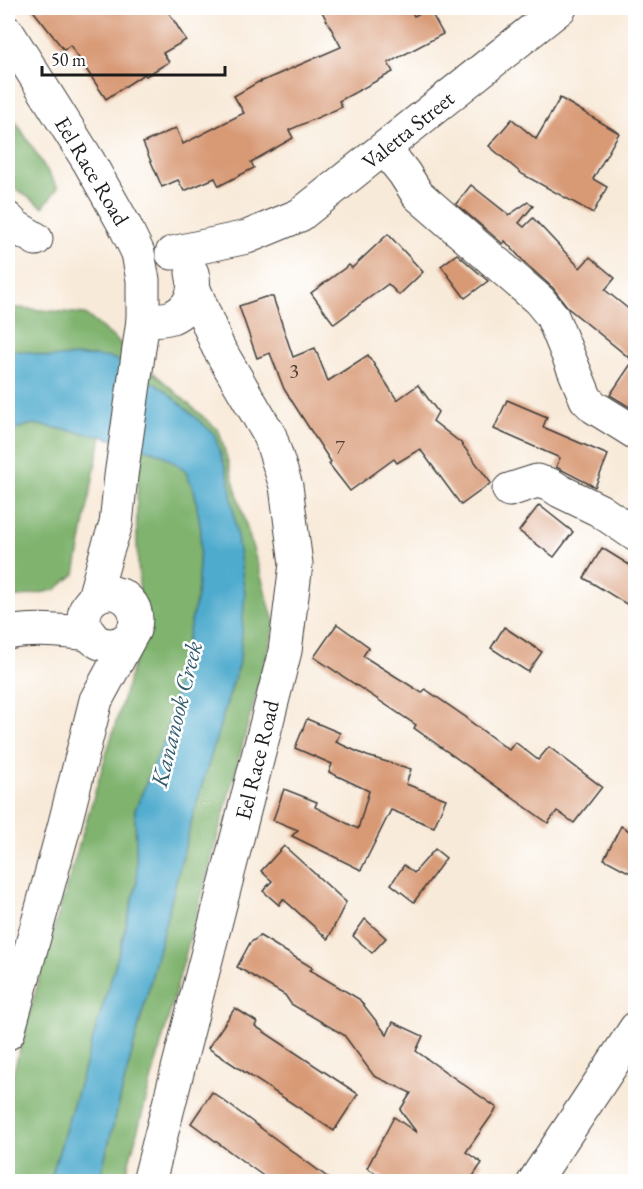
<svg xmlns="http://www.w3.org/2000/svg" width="643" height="1189" font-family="'EB Garamond',serif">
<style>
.forest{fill:#7fb36e;stroke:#4e6845;stroke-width:1.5}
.water{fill:#50abce;stroke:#366475;stroke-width:1.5}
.building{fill:#d89974}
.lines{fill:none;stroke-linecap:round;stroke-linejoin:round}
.minor-casing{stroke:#3d3b38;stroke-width:35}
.minor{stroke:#fff;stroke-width:33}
.labels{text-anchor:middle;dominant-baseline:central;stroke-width:5;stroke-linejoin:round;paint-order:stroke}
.number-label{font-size:20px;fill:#4b3b32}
.street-label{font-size:22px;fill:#1c1c1c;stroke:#fff}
.water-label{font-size:24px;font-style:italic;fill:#335c6c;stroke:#fff}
</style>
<rect width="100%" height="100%" fill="#fff"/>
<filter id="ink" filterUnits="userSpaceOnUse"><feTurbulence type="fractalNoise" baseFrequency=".0167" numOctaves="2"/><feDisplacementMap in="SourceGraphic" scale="12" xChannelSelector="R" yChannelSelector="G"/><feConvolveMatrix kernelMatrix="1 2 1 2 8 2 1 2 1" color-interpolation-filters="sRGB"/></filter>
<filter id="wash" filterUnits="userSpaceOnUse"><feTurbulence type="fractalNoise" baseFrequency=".008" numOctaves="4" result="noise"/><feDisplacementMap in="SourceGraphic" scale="24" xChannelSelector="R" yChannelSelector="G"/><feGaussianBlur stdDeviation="1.35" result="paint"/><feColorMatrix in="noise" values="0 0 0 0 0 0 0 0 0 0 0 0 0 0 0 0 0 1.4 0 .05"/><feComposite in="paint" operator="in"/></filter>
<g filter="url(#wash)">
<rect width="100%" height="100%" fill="#f8ead9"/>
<!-- forest -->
<g class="forest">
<polygon points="8,109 58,188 43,207 8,184"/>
<polygon points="8,307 85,314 119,342 219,431 275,625 124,1181 99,1181 192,819 240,659 229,479 93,356 47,357 30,352 8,350"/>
<polygon points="33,424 101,436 75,574 55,590 8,599 8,431"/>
<path d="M142,448L161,454L185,470L195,493L201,531L197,597L178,677L166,736L135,810L137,883L120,949L50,1181L8,1182V1092L41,972L143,632C138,572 132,507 142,448Z"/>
</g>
<!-- water -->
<polygon class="water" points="8,350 30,352 47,357 93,356 113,358 165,390 214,434 229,479 245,594 240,659 192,819 99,1181 50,1181 120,949 137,883 135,810 166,736 178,677 197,597 201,531 195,493 185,470 161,454 101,436 33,424 8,431"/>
<g id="blocks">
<!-- building -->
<g class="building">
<polygon points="31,8 166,8 186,40 163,53 169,62 146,76 144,74 106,99 70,45 64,50"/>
<polygon points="320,8 410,8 414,16 429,9 443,34 388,63 393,72 339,101 342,107 289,130 293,138 251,162 254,168 219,186 215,178 184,191 178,180 162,187 143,143 176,128 183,144 244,113 234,96 260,81 260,82 341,47"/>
<polygon points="560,98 619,133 593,179 607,187 593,213 522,174 489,146 512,119 536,139"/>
<polygon points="471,185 509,215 528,202 533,206 519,223 524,227 533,218 580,268 590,257 615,278 605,290 636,315 636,411 610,395 633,361 569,309 553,288 526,264 505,241 503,244 456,204"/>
<polygon points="388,234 423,272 399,295 388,284 334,324 311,293 349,265 352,268"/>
<polygon points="457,254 488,281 465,298 441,266"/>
<polygon points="265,297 273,297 293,357 315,348 328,381 368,355 397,400 418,385 438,412 433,421 461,443 491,483 461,505 420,449 397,463 394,459 350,491 329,464 331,462 284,389 270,353 257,358 239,306"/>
<polygon points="507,400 547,417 543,427 608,455 595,487 556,467 560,458 494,429"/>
<polygon points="539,505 573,532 554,557 519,531"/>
<polygon points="602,548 636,569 636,610 584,578"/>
<polygon points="337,624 369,647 363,656 422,693 425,689 467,718 467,719 509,750 515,742 538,760 549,747 602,787 574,823 557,811 548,823 414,728 416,725 314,657"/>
<polygon points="504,627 542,652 528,672 491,648"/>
<polygon points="307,719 340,733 336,742 367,756 411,769 406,784 446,799 434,827 391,810 361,870 292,836 298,830 273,820 284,789 317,802 315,807 358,829 369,791 329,772 332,764 295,748"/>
<polygon points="621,826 636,835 636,876 604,859"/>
<polygon points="284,846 346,902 328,939 283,899 279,905 263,891 272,881 261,871"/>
<polygon points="435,849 446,858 414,902 391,884 404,865 414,873"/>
<polygon points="365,919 386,938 372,953 353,936"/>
<polygon points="260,936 313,968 310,970 359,999 387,1035 393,1022 423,1036 416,1051 497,1108 466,1152 482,1163 469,1182 391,1182 367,1168 394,1117 417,1133 400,1110 411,1093 374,1076 344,1035 291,1004 285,995 237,967 250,943"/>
<polygon points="235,1008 257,1022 255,1026 358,1094 334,1131 208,1048"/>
<polygon points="212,1092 334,1182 272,1182 248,1165 191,1123"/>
</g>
</g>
</g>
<g filter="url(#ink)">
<use href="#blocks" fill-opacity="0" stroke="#3d3b38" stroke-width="1.5"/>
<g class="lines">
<!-- minor casing -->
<g class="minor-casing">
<g id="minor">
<polyline points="8,33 89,162 125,226 138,253 143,280 143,320 121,476 116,524 107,551 94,598"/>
<polyline points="387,147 392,158 404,173 418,195 539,300 552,316 586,399 594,407 636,433"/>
<polyline points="8,219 16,227 36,239"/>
<polyline points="172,253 247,237 300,215 560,8"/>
<path d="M143,320C152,320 163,320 172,317C190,309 197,291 192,273"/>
<polyline points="509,490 537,481 551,485 560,491 599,510 636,535"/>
<circle cx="110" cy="619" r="26"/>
<path d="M8,633C35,628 62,631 90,634"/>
<polyline points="8,1033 64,827 96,700 134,630"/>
<polyline points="149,1182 285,651 296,564 286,486 270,436 218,347 194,289"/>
<polyline points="534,1182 636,1028"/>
</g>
</g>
<!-- minor -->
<use href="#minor" class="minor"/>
</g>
</g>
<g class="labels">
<!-- number labels -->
<g class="number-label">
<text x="294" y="371">3</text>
<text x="340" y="447">7</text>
</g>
<!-- street labels -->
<g class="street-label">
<text transform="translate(408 130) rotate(-39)">Valetta Street</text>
<text transform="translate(92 171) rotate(59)">Eel Race Road</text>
<text transform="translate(257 760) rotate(-76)">Eel Race Road</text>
</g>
<!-- water labels -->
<g class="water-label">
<text transform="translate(176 714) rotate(-76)">Kananook Creek</text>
</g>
</g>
<!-- margin -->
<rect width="643" height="1189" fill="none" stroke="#fff" stroke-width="30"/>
<!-- scale -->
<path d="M42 66v9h183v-9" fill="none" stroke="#1c1c1c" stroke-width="3"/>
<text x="51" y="66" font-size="18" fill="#1c1c1c" stroke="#ffffff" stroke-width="4.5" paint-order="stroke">50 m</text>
</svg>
